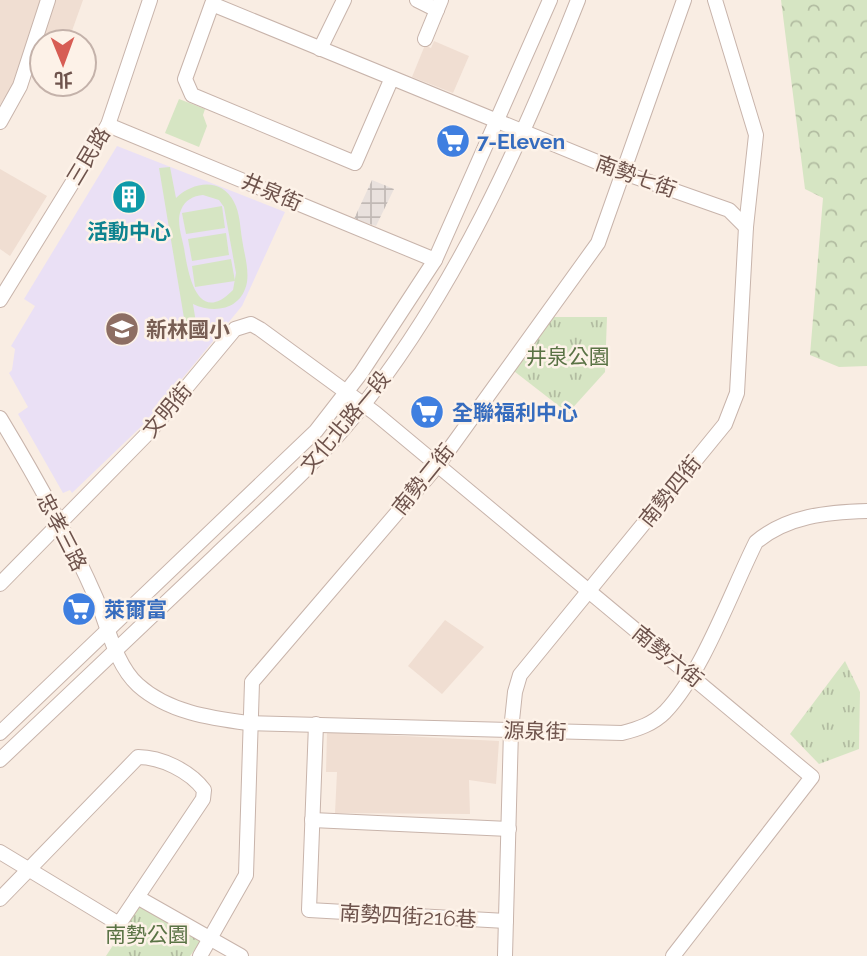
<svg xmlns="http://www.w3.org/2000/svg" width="867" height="956" font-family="Raleway,'Noto Sans TC',sans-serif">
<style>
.residential{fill:#f0ded2}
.industrial{fill:url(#industrial-grid)}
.education{fill:#eae0f5}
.grass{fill:#d6e5c3;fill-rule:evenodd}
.forest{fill:url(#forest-crowns)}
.park{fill:url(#park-tufts)}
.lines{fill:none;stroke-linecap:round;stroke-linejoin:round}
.minor-casing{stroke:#c8b4ab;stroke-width:16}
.minor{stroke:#fff;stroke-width:14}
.labels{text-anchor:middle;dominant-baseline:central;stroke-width:5;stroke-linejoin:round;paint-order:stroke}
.shop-label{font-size:21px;font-weight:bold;fill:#366cbe;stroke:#fdf2e8;text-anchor:start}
.street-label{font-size:21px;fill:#6e534c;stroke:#fdf2e8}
.culture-label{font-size:21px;font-weight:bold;fill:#0d838f;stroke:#fdf2e8}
.education-label{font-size:21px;font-weight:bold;fill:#785e54;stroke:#fdf2e8;text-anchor:start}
.park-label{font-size:21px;fill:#5a7345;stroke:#fdf2e8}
</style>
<defs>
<pattern id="industrial-grid" width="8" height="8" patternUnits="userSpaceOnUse" patternTransform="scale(1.75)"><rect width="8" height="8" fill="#e9e1dd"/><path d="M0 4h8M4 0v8" fill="none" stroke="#c1b9b5"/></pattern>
<pattern id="forest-crowns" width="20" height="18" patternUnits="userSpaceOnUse" patternTransform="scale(1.75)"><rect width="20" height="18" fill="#d6e5c3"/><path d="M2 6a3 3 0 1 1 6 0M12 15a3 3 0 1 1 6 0" fill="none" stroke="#b2bca1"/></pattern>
<pattern id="park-tufts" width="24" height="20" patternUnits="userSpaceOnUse" patternTransform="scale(1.75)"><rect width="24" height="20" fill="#d6e5c3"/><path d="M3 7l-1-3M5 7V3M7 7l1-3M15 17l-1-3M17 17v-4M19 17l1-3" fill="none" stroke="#b2bca1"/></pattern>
</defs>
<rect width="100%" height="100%" fill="#f9ede3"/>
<!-- residential -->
<g class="residential">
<polygon points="0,0 42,0 15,81 0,105"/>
<polygon points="53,0 83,0 68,42 42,42 42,51 36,49"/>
<polygon points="434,41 469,56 453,93 412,77 425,45 431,48"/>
<polygon points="0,169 47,196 10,256 0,249"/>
<polygon points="445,620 484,647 442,694 408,666"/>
<polygon points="327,732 499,741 496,784 469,780 470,814 335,813 337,772 326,772"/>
</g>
<!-- industrial -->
<polygon class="industrial" points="372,180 394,189 376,226 354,219"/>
<!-- education -->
<polygon class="education" points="117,146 285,212 242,306 148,420 72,493 70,490 63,493 18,414 28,407 9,373 12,370 15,349 11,346 35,306 24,299"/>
<!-- grass -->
<g class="grass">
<polygon points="179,99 205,109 203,115 207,126 199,147 165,133"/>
<path d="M170,167L176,198C193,182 221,177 234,202C240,213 240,227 242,239C244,253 249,268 247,282C242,310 214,314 193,304L197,329L186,330L159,168ZM203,195L219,200L224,207L236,273L233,290C197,327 188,273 184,248C182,237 176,221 181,210C185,200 193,196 203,195Z"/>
<polygon points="222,206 225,228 186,234 182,213"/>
<polygon points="226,233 229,255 192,261 188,239"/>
<polygon points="231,259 235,281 195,287 192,266"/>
</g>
<!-- forest -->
<polygon class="forest" points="781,0 867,0 867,366 839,367 810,355 823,198 805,189"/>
<!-- park -->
<g class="park">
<polygon points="550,317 607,317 605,372 568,413 510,368"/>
<polygon points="845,661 860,692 859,749 819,764 790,734"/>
<polygon points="140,904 201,941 190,956 106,956"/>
</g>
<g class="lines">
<!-- minor casing -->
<g class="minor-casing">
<g id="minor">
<polyline points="417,0 437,10"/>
<polyline points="425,39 441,0"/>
<polyline points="320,49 344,0"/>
<polyline points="391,80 355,163 192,95 185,79 212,4 624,173 729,210 746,227"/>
<polyline points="0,122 20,86 48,0"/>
<polyline points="108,125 435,260"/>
<polyline points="0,300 108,125 150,0"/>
<path d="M0,418C35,476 69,536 96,598C108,626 115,664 138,685C168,712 210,718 248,723L622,733C638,729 653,724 665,712C703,672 731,592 756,542C787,516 827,512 867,511"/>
<polyline points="0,584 151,430 235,329 251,324 260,329 375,413 812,777 673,956"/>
<polyline points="316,724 309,910 506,921"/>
<polyline points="0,733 316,431 361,373 435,260 550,0"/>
<path d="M0,760C71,692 143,624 215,556C263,510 314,466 356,414C454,293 521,144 578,0"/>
<polyline points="312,820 509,829"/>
<path d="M0,852L119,924L203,799L204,790C190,771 161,757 138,757L0,899"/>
<polyline points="137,897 241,956"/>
<polyline points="200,956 246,875 252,682 438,465 598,243 684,0"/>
<polyline points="505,956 511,730 515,692 520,675 725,424 737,393 746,227 756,135 715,0"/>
</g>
</g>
<!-- minor -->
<use href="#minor" class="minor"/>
</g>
<!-- icons -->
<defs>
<g id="supermarket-disc" transform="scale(1.75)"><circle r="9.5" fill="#3f7fe0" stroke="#fdf2e8"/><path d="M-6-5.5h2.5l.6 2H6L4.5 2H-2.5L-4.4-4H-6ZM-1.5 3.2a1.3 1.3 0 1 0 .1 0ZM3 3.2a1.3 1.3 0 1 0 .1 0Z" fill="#fff"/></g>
<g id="building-disc" transform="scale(1.75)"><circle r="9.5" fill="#0f9aa8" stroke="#fdf2e8"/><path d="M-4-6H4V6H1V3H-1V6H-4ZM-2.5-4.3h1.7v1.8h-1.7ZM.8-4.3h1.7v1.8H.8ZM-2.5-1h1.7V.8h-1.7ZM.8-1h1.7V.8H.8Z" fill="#fff"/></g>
<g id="school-disc" transform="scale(1.75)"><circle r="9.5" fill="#8d6e63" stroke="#fdf2e8"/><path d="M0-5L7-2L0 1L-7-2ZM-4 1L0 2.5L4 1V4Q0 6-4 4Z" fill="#fff"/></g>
</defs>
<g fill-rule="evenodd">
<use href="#supermarket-disc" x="453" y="141"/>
<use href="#building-disc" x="129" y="197"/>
<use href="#school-disc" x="122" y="329"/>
<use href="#supermarket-disc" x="427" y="412"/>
<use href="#supermarket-disc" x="79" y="609"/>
</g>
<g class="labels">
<!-- shop labels -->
<g class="shop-label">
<text x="477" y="141">7-Eleven</text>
<text x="452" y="412">全聯福利中心</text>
<text x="104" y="609">萊爾富</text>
</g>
<!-- street labels -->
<g class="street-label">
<text transform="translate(88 156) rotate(-59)">三民路</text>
<text transform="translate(636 176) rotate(20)">南勢七街</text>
<text transform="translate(272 192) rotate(23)">井泉街</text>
<text transform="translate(167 410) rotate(-50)">文明街</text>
<text transform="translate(345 422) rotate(-50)">文化北路一段</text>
<text transform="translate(423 479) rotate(-51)">南勢二街</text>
<text transform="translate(670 491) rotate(-51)">南勢四街</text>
<text transform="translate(62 532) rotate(63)">忠孝三路</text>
<text transform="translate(668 656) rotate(39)">南勢六街</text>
<text transform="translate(535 731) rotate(2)">源泉街</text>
<text transform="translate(408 916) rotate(3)">南勢四街216巷</text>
</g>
<!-- culture labels -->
<g class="culture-label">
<text x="129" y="231">活動中心</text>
</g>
<!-- education labels -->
<g class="education-label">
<text x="146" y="329">新林國小</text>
</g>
<!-- park labels -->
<g class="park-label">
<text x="568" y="356">井泉公園</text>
<text x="147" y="934">南勢公園</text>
</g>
</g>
<!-- north arrow -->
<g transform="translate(63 63) rotate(179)"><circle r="33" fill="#fdf2e8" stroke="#c4b2aa" stroke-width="2"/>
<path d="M0-5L12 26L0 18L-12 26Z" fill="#d75d54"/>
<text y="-10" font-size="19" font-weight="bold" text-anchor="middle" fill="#6e534c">北</text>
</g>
</svg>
